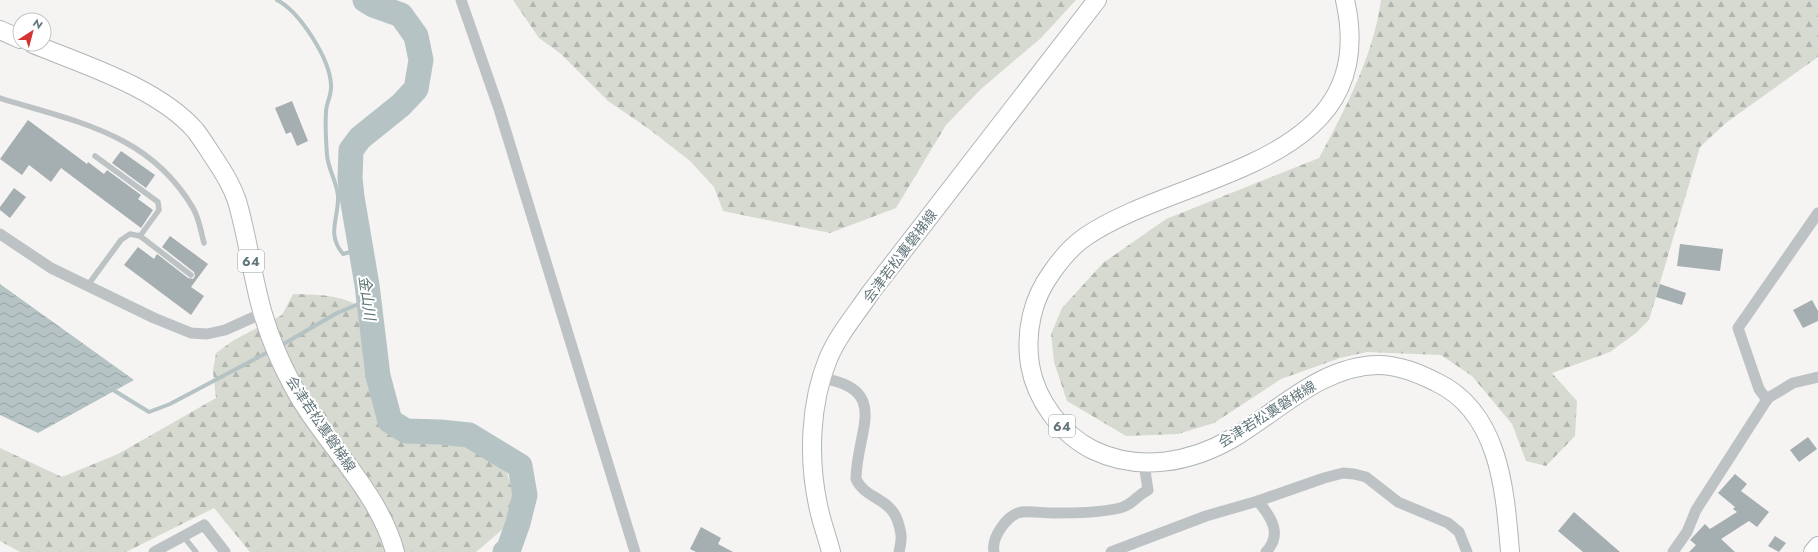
<svg xmlns="http://www.w3.org/2000/svg" width="1818" height="552" font-family="Jost,'Noto Sans JP',sans-serif">
<style>
.forest{fill:url(#forest-firs)}
.water{fill:url(#water-waves)}
.lines{fill:none;stroke-linecap:round;stroke-linejoin:round}
.stream{stroke:#b5c3c5;stroke-width:4}
.river{stroke:#b5c3c5;stroke-width:25}
.building{fill:#a5aeb1}
.primary-casing{stroke:#b0b6b8;stroke-width:20}
.service{stroke:#bdc2c4;stroke-width:5.5}
.minor{stroke:#bdc2c4;stroke-width:11}
.primary{stroke:#fff;stroke-width:18}
.labels{text-anchor:middle;dominant-baseline:central;stroke-width:4;stroke-linejoin:round;paint-order:stroke}
.shield{fill:#fff;stroke:#929fa3;stroke-width:1}
.shield-label{font-size:13px;font-weight:bold;fill:#63767b}
.street-label{font-size:14px;fill:#63767b;stroke:#fff}
.water-label{font-size:15px;font-style:italic;fill:#5e7677;stroke:#fff}
</style>
<defs>
<pattern id="forest-firs" width="22" height="20" patternUnits="userSpaceOnUse"><rect width="22" height="20" fill="#d6dad1"/><path d="M5 1l3.5 6h-7zM16 11l3.5 6h-7z" fill="#b1b5af"/></pattern>
<pattern id="water-waves" width="16" height="10" patternUnits="userSpaceOnUse"><rect width="16" height="10" fill="#b5c3c5"/><path d="M0 5q4-4 8 0t8 0" fill="none" stroke="#97a3a5"/></pattern>
</defs>
<rect width="100%" height="100%" fill="#f5f4f2"/>
<!-- forest -->
<g class="forest">
<polygon points="513,0 1076,0 1041,38 981,89 946,125 896,208 830,233 723,211 714,187 690,161 649,129 608,101 561,54 539,38"/>
<path d="M1381,0H1818V57L1727,122L1700,147L1649,320L1636,333L1610,352L1552,373L1577,401L1575,436L1546,466L1526,461L1512,424L1472,376L1441,355L1367,352L1340,358L1281,379L1214,423L1178,434L1126,436L1067,401L1054,362L1051,334L1062,308L1103,263L1166,219L1319,158C1345,110 1374,54 1381,0Z"/>
<path d="M293,294C319,295 340,294 362,308L369,331L377,397L398,429L418,441L452,438L463,441L485,451L493,463L507,473L514,496L509,517L504,528L476,552H250L214,508L126,552H20L0,541V448L62,477L118,454L216,398L213,371L216,353L234,340L282,315Z"/>
</g>
<!-- water -->
<polygon class="water" points="0,284 134,380 38,433 0,415"/>
<g class="lines">
<!-- stream -->
<g class="stream">
<path d="M277,0C300,12 330,59 331,85C332,95 326,103 326,112C325,126 326,141 327,155C328,169 337,182 338,196C339,218 326,234 343,254L361,249"/>
<polyline points="280,346 337,313 368,300"/>
<polyline points="110,388 149,412 170,404 272,350"/>
</g>
<!-- river -->
<polyline class="river" points="365,0 373,5 401,15 416,36 421,60 416,89 401,105 360,138 351,150 350,178 352,197 367,285 378,376 390,421 406,431 440,432 469,435 520,466 525,495 518,523 508,551 505,552"/>
</g>
<!-- building -->
<g class="building">
<polygon points="292,101 308,141 297,146 291,132 286,134 275,108"/>
<polygon points="28,120 87,164 88,162 104,174 107,170 141,195 138,199 153,210 141,228 61,168 51,182 29,165 22,175 0,159"/>
<polygon points="121,151 155,175 146,188 112,163"/>
<polygon points="14,188 26,197 10,218 0,210 0,207"/>
<polygon points="170,236 208,264 191,287 204,296 191,315 124,265 138,247 154,259 157,254 188,278 193,279 195,276 194,272 162,247"/>
<polygon points="1680,244 1723,249 1720,271 1677,266"/>
<polygon points="1660,284 1686,293 1682,305 1656,297"/>
<polygon points="1812,300 1818,311 1818,321 1803,328 1793,310"/>
<polygon points="1808,437 1817,449 1799,462 1790,450"/>
<polygon points="1735,474 1747,484 1741,491 1769,512 1757,527 1749,521 1721,539 1735,552 1689,552 1696,545 1690,540 1705,524 1710,529 1737,512 1733,509 1735,507 1718,493"/>
<polygon points="1574,512 1620,552 1583,552 1558,531"/>
<polygon points="701,527 721,538 718,544 733,552 696,552 690,549"/>
<polygon points="1775,536 1786,543 1779,552 1768,546"/>
</g>
<g class="lines">
<!-- primary casing -->
<g class="primary-casing">
<g id="primary">
<path d="M1345,0C1383,167 1182,171 1085,237C1072,246 1061,259 1052,272C1032,299 1025,332 1030,365C1036,400 1061,434 1093,450C1139,472 1190,463 1233,438C1279,411 1321,366 1378,365C1399,365 1418,373 1436,382C1500,412 1505,491 1510,552"/>
<polyline points="0,30 20,39"/>
<path d="M33,44C85,65 158,88 195,130C202,139 208,149 214,158C223,171 232,186 237,201C248,238 252,277 263,314C270,338 280,362 292,384C321,440 378,489 395,552"/>
<path d="M831,552C827,536 821,521 818,505C808,458 810,403 828,359C838,335 856,314 871,292L1097,0"/>
<polyline points="1813,552 1818,546"/>
</g>
</g>
<!-- service -->
<g class="service">
<path d="M0,98C76,122 149,133 193,208C199,218 201,232 204,243"/>
<polyline points="95,156 158,202 159,210 140,236"/>
<polyline points="88,285 121,240 130,234 140,236 191,275"/>
<polyline points="183,536 196,552"/>
</g>
<!-- minor -->
<g class="minor">
<polyline points="461,0 499,109 635,552"/>
<polyline points="0,234 51,268 154,318 191,333 207,334 225,330 263,313"/>
<path d="M821,378C892,389 856,432 856,479C865,499 891,498 898,522C902,535 902,538 899,552"/>
<polyline points="1767,400 1759,389 1738,328 1818,213"/>
<polyline points="1258,501 1324,478 1343,473 1354,474 1366,477 1398,502 1448,523 1459,532 1467,552"/>
<polyline points="154,552 204,525 225,552"/>
<path d="M994,552C991,538 1007,514 1022,512C1031,511 1043,513 1053,513C1076,513 1098,513 1120,508C1133,505 1137,495 1148,490L1144,464"/>
<path d="M1111,552L1206,516L1258,501C1271,517 1283,534 1266,552"/>
<polyline points="1673,552 1687,532 1696,510 1768,398 1793,383 1818,377"/>
</g>
<!-- primary -->
<use href="#primary" class="primary"/>
</g>
<g class="labels">
<!-- shield labels -->
<g class="shield">
<rect x="238" y="250" width="26" height="22" rx="3"/>
<rect x="1049" y="415" width="26" height="22" rx="3"/>
</g>
<g class="shield-label">
<text x="251" y="261">64</text>
<text x="1062" y="426">64</text>
</g>
<!-- street labels -->
<g class="street-label">
<text transform="translate(900 256) rotate(-53)">会津若松裏磐梯線</text>
<text transform="translate(1267 414) rotate(-32)">会津若松裏磐梯線</text>
<text transform="translate(321 424) rotate(56)">会津若松裏磐梯線</text>
</g>
<!-- water labels -->
<g class="water-label">
<text transform="translate(367 298) rotate(82)">金山川</text>
</g>
</g>
<!-- north arrow -->
<g transform="translate(32 32) rotate(36)"><circle r="19" fill="#ffffff" stroke="#c1c8ca"/>
<path d="M0-3L7 15L0 10L-7 15Z" fill="#d53232"/>
<text y="-6" font-size="11" font-weight="bold" text-anchor="middle" fill="#63767b">N</text>
</g>
</svg>
